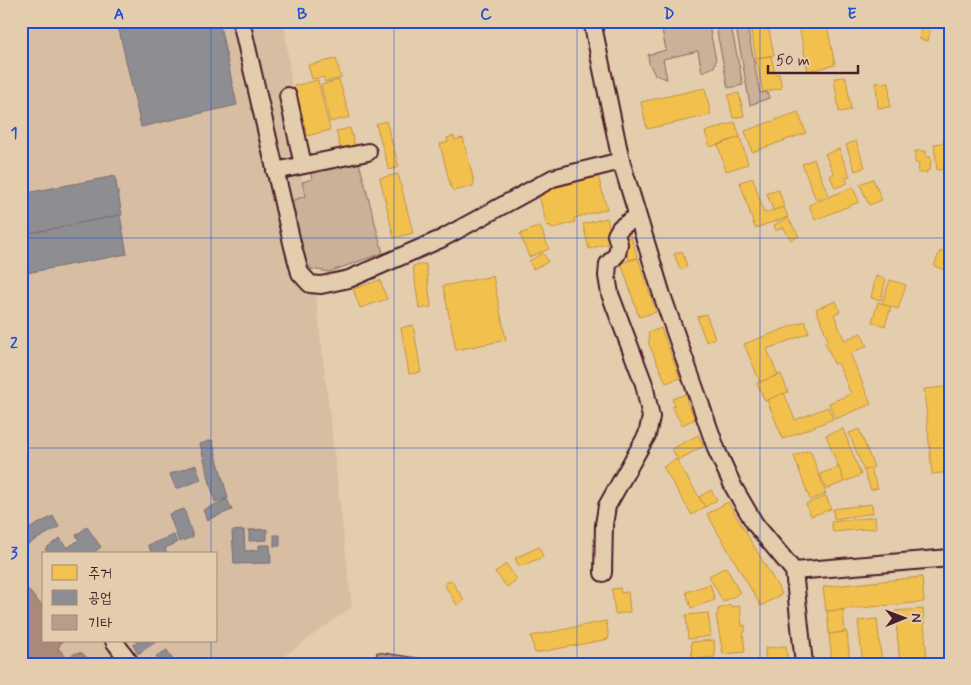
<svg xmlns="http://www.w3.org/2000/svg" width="971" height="685" font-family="Mynerve,'Poor Story',sans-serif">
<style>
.built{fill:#d7bea2}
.green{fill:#cbb198;stroke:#8a6862}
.water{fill:#a8897a;stroke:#825f5a}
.homes{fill:#f2c14e;stroke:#c09044}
.industry{fill:#8d8d92;stroke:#796c73}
.building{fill:#b99c89;stroke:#4a1f2b}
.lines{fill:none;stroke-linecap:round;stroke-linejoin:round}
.minor-casing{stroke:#4a1f2b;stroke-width:20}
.minor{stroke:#e4cdad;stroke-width:16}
.grid{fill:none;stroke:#1d4ed8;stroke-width:1;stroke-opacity:0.55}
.neatline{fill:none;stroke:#1d4ed8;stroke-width:2}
.grid-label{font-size:16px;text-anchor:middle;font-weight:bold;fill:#1d4ed8}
</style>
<rect width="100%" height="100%" fill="#e4cdad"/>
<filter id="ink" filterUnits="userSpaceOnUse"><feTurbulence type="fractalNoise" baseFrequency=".02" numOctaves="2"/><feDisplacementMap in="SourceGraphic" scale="10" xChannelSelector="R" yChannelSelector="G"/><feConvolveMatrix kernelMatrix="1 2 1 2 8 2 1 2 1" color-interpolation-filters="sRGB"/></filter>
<g filter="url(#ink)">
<!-- built -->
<polygon class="built" points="21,21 284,21 352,607 273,664 94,664 86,655 76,653 67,658 58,649 62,641 216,641 216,554 44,554 44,608 21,582"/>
<!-- green -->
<g class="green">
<polygon points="660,21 708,21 716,60 714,67 702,72 698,51 663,59 667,79 655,75 649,63 648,55 666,50"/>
<polygon points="730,21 743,85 728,88 715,22"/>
<polygon points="735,21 746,21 760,93 767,92 769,98 750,105"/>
<polygon points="358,159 383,253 329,272 311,269 305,260 291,201 306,196 302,182 312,179 310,170"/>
</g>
<!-- water -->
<polygon class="water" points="21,582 44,608 44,641 62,641 58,648 67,658 76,653 82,653 94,664 21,664"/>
<!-- homes -->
<g class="homes">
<polygon points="749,21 767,21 774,55 756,58"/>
<polygon points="798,21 826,21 835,65 808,71"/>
<polygon points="922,21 932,21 928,41 919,39"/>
<polygon points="771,56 775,74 779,74 782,88 763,92 756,58"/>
<polygon points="336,59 341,78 325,82 324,77 312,79 308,65"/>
<polygon points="846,77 851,110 839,112 834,78"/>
<polygon points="318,80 330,130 307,136 294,86"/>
<polygon points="339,80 350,117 330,122 321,85"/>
<polygon points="889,82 890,107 878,108 876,83"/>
<polygon points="705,88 711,115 647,129 641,102"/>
<polygon points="739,93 744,116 733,118 728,95"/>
<polygon points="798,112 806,133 752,152 745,131"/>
<polygon points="386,121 399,167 389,170 376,124"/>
<polygon points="735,122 740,137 710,147 705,132"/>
<polygon points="350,128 355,147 341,150 336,131"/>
<polygon points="454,136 455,140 463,138 474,182 473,186 454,191 451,188 440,144 448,142 447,138"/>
<polygon points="740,137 748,164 726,171 718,145"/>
<polygon points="856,141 865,167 855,171 846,145"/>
<polygon points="950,142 950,169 937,170 934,144"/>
<polygon points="839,149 850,176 845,177 848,183 835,188 830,176 834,174 825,154"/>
<polygon points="915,151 926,151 926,157 931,157 930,170 927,170 927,173 918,173 919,164 915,163"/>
<polygon points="814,159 828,195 816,200 802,164"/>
<polygon points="398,174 413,233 394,238 380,178"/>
<polygon points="598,176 607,209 574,218 575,222 551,229 550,225 547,226 538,192"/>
<polygon points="753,178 764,213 784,207 788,217 755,228 740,182"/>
<polygon points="873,179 882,200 869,205 860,184"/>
<polygon points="853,187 859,202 815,220 809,205"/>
<polygon points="779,190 784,207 773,210 767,193"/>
<polygon points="607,218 613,242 589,249 583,224"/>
<polygon points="788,218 799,236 791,240 783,227 776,231 774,225"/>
<polygon points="540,226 549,249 529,257 520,234"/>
<polygon points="629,232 638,258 629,260 621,235"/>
<polygon points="682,251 687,266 680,269 674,254"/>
<polygon points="940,251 950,254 950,272 934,266"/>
<polygon points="543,253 548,262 533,269 529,261"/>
<polygon points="638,258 656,312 639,317 621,263"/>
<polygon points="426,264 431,307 419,309 413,266"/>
<polygon points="493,276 506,340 456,350 443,286"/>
<polygon points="876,276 886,279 881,300 871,298"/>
<polygon points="380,280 387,299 360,308 353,289"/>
<polygon points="890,280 906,285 898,309 882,304"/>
<polygon points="836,301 840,312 834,314 844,340 861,333 867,346 850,353 871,404 835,419 829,403 851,394 838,363 834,364 825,342 828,340 816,309"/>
<polygon points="878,302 891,307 885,326 872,322"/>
<polygon points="706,314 715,338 706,342 697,317"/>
<polygon points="805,321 809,333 767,349 778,375 760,382 744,344"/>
<polygon points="413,325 421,372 409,374 401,328"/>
<polygon points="661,328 680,378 666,383 648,342 650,341 648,333"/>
<polygon points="781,374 788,392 765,401 757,383"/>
<polygon points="946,387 950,423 950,472 932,474 924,389"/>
<polygon points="784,393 795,420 828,407 833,419 783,439 767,400"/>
<polygon points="686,394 688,399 686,400 695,419 682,425 672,407 675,406 672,399"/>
<polygon points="843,429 861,475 844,482 826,435"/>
<polygon points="859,429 874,467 864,471 849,433"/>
<polygon points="698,435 704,446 678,460 672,449"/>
<polygon points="810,450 826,494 810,500 794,456"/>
<polygon points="676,459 705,507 692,515 663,467"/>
<polygon points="839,467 844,482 826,489 820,474"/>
<polygon points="870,468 878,488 871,490 864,471"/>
<polygon points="711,490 717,500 705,507 699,497"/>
<polygon points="826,496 831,509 811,516 806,504"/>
<polygon points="728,502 782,594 761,606 707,514"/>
<polygon points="872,504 873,513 834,519 833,509"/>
<polygon points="875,517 876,528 833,532 831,522"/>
<polygon points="539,547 543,557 519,567 515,558"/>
<polygon points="506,564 517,579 507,587 495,572"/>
<polygon points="726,567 740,593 723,602 709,576"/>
<polygon points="922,577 924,602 826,611 823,587"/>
<polygon points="451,580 464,600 457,605 444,584"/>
<polygon points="710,584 715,600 691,608 686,592"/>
<polygon points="620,588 621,593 628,592 630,612 615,614 612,589"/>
<polygon points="731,605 731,607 740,606 742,626 745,625 745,632 743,633 745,652 723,654 716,615 718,615 718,609"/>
<polygon points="923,609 927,661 900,663 895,611"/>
<polygon points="843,610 845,632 829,634 827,611"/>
<polygon points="708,613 711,636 688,639 686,615"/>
<polygon points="877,619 882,664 863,664 858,621"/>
<polygon points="606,621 609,639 535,653 531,636"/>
<polygon points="847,632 850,664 832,664 829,634"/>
<polygon points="714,640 715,657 692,659 691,642"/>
<polygon points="786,646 788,664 766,664 765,648"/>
</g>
<!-- industry -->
<g class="industry">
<polygon points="117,21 219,21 237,105 141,127"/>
<polygon points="115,176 122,215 21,235 21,194"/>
<polygon points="120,215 127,254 21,274 21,235"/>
<polygon points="212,440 228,498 215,502 200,444"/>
<polygon points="196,465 201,480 176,489 170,474"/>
<polygon points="227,499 232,510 207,520 203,510"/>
<polygon points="184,509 193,537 179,542 169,514"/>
<polygon points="53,516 59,527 21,548 21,533"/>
<polygon points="87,527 101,547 92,554 49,554 45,549 60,538 67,548 79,540 76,535"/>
<polygon points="267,529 267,540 249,541 249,530"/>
<polygon points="244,530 245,551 259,550 259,545 270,545 271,563 234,564 232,531"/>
<polygon points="174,535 177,543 165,548 167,554 152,554 148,545"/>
<rect x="274" y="535" width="6" height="11"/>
<polygon points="136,641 157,641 138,654 133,645 137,643"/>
<polygon points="167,650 175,664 161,664 156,656"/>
</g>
<!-- building -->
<polygon class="building" points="377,652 424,659 423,664 375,663"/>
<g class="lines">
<!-- minor casing -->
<g class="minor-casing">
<g id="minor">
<polyline points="241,21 293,247 300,273 310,284 321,285 349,279 441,239 553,178 621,161"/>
<polyline points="592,21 621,161 662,295 717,451 734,488 755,524 794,571 804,664"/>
<polyline points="288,96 303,165"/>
<polyline points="275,171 368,152"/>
<polyline points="794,571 950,558"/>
<polyline points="603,573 604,525 607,506 647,435 651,417 644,384 610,294 607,276 608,264 617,254 619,244 616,235 620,228 637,216"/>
<polyline points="114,641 131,664"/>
</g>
</g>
<!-- minor -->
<use href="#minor" class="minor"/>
</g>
</g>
<!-- grid -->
<path class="grid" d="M211,21V554M394,21V664M577,21V664M760,21V664M21,238H950M21,448H950M211,641V664"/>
<!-- margin -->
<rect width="971" height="685" fill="none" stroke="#e4cdad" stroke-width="55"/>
<!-- legend -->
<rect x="42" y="552" width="175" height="90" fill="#e4cdad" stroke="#a68779"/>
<rect x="52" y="565" width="25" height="15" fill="#f2c14e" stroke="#a68779"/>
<text x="88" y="578" font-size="15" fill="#4a1f2b">주거</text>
<rect x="52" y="590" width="25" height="15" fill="#8d8d92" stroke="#a68779"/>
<text x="88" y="602" font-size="15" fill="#4a1f2b">공업</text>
<rect x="52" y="615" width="25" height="15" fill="#b99c89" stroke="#a68779"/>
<text x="88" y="628" font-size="15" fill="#4a1f2b">기타</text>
<!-- north arrow -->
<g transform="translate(904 618) rotate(89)" stroke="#e4cdad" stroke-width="4" paint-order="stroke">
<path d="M0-4L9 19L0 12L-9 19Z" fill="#4a1f2b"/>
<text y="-8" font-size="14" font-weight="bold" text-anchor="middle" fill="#4a1f2b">N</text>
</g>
<!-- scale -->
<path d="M768 65v8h90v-8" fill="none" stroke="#4a1f2b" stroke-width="2.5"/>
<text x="776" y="65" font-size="15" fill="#4a1f2b" stroke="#e4cdad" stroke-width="4" paint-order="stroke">50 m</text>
<rect x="28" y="28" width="916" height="630" class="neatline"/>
<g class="grid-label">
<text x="119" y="19">A</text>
<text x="302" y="19">B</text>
<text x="486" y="19">C</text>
<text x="669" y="19">D</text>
<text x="852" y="19">E</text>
<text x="14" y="138">1</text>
<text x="14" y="348">2</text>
<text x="14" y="558">3</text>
</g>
</svg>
